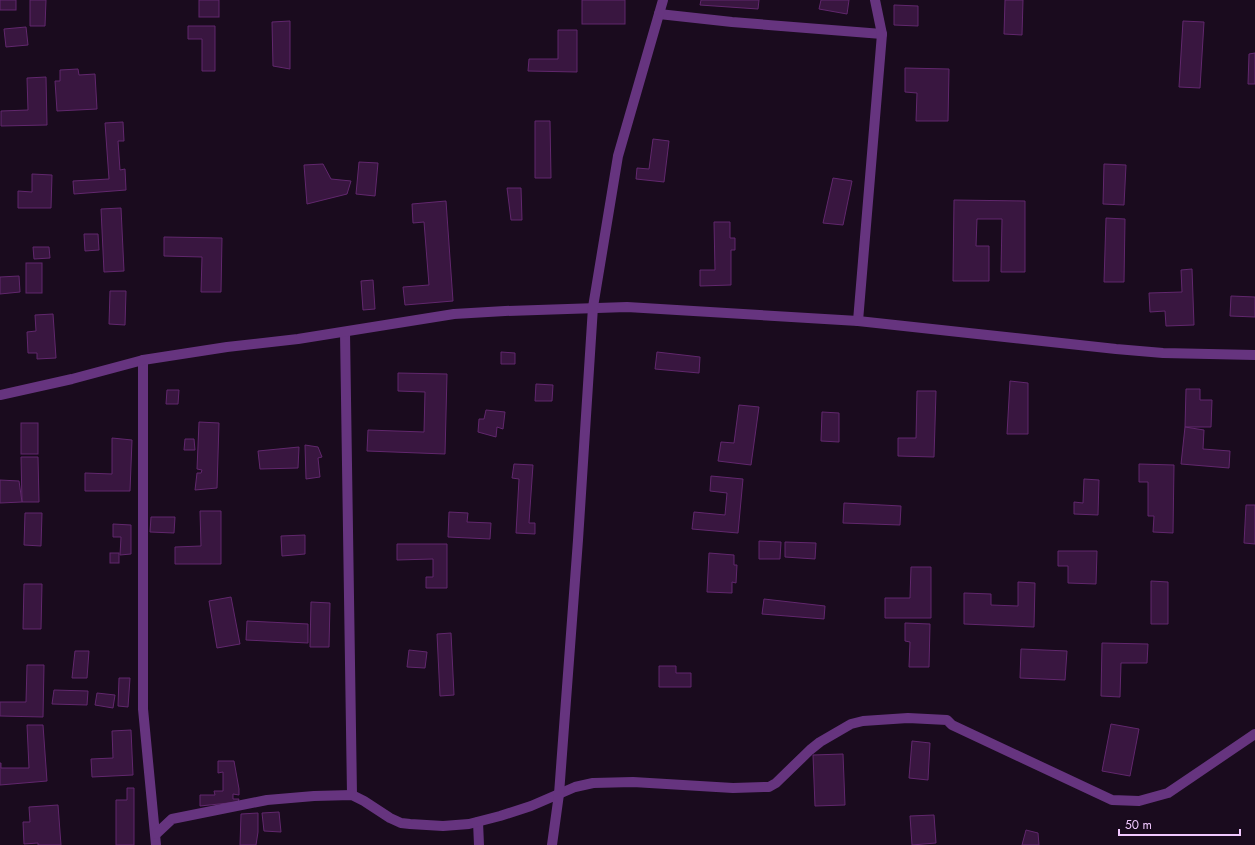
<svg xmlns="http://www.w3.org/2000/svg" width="1255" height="845" font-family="Jost,sans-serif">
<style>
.building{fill:#391640;stroke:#61276d}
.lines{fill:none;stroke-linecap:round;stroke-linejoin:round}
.minor{stroke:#66347f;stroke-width:10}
</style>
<rect width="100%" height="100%" fill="#1a0b1e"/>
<!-- building -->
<g class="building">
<rect x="0" y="0" width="16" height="10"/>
<polygon points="30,0 46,0 45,26 30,26"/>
<rect x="199" y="0" width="20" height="17"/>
<rect x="582" y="0" width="43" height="24"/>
<polygon points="701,0 759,0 758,9 700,5"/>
<polygon points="821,0 849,0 847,14 819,9"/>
<polygon points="1005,0 1023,0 1022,35 1004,34"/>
<polygon points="894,5 918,6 918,26 894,25"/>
<polygon points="290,21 290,69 273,66 272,22"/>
<polygon points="1183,21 1204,22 1200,88 1179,87"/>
<polygon points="188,26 215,26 215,71 202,71 202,39 188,39"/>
<polygon points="26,27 28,45 6,47 4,29"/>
<polygon points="558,30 577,30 577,72 528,71 529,59 558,59"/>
<polygon points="1255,53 1255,84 1248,84 1249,54"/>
<polygon points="905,68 949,69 948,121 916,121 917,93 905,92"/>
<polygon points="78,69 79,75 95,74 97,109 57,111 55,81 60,81 60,70"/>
<polygon points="46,77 47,125 1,126 1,111 28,110 27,78"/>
<polygon points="535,121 550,121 551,178 535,178"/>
<polygon points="123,122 124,141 118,141 120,170 125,169 126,190 74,194 73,181 109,179 105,123"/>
<polygon points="653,139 669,141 664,182 636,179 637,168 649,169"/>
<polygon points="359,162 378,163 375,196 356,194"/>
<polygon points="323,164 331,179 351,181 347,194 307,204 304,165"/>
<polygon points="1104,164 1126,165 1124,205 1103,204"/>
<polygon points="32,174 52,175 51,208 18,208 18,191 32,192"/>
<polygon points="833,178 852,181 843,225 823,223"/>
<polygon points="507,188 521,188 522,220 511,220"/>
<polygon points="954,200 1025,201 1025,272 1001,272 1002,219 977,219 976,246 989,246 989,281 953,281"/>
<polygon points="446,201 453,301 405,305 403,287 429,285 424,222 413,223 412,204"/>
<polygon points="121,208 124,271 104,272 101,209"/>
<polygon points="1106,218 1125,219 1124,282 1104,282"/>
<polygon points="714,222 730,222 730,238 735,238 735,250 731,250 731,285 700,286 700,270 715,270"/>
<polygon points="84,234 98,234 99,250 85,251"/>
<polygon points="164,237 222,238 221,292 201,292 202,257 164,256"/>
<polygon points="33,247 49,247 50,258 34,259"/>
<rect x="26" y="263" width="16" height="30"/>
<polygon points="1192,269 1194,325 1166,326 1165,311 1150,312 1149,293 1182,292 1181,270"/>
<polygon points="19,276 20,292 0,294 0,277"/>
<polygon points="373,280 375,309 363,310 361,281"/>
<polygon points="110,291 126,291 125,325 109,324"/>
<polygon points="1231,296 1255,297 1255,317 1230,316"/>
<polygon points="53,314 56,358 37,359 37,353 28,353 27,332 36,331 35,315"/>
<polygon points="501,352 515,353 515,364 501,364"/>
<polygon points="657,352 700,357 699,373 655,369"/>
<polygon points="398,373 447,374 445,454 367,451 368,430 424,432 425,392 398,391"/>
<polygon points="1010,381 1028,383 1028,434 1007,434"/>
<polygon points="536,384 553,385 552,401 535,401"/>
<polygon points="1186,389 1200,389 1200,400 1212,400 1211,427 1185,427"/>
<polygon points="167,390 179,390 178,404 166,404"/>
<polygon points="917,391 936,391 934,457 898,456 898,438 916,438"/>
<polygon points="739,405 759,407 751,465 718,461 721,442 734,443"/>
<polygon points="486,410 505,412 503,429 497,427 496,437 478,432 479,419 484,419"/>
<polygon points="822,412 839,413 839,442 821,441"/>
<polygon points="199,422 219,423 217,488 195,490 197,473 201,473 202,470 197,469"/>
<rect x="21" y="423" width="17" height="31"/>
<polygon points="1185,427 1204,430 1203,449 1230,451 1229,468 1181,464"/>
<polygon points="112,438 132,440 130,491 85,491 85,473 112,474"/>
<polygon points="185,439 194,439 195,450 184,450"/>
<polygon points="305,445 318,447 322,457 318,458 320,477 306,479"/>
<polygon points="299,447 298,468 260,469 258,451"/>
<polygon points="21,457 38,457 39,502 22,502"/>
<polygon points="514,464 533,465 529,523 535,523 535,534 516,533 519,479 512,478"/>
<polygon points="1139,464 1174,465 1173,533 1153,532 1154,516 1148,516 1148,482 1139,482"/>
<polygon points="711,476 743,479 738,533 692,529 694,512 725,515 727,493 710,491"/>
<polygon points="1084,479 1099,480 1098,515 1074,514 1074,502 1083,503"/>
<polygon points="0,480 19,481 22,502 0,503"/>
<polygon points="844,503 901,506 900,525 843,523"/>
<polygon points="1246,505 1255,505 1255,544 1244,543"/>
<polygon points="200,511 221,511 221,564 175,564 175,547 201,546"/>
<polygon points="449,512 468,513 467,522 491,523 490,539 448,537"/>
<polygon points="25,513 42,513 41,546 24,545"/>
<polygon points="151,517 175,517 174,533 150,532"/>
<polygon points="113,524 131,525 131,554 120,555 121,537 113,537"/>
<polygon points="305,535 305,554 282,556 281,536"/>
<polygon points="759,541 781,542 780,559 759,559"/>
<polygon points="785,542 816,543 815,559 785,557"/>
<polygon points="397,544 447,544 447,588 426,588 426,577 433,577 433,559 397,560"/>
<polygon points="1058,551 1097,551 1096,584 1068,583 1068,566 1058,566"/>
<rect x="110" y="553" width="9" height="10"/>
<polygon points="709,553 734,555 734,565 737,565 736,583 732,582 732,593 707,592"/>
<polygon points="911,567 931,567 931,618 885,618 885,598 910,598"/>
<polygon points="1151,581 1168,582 1168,624 1151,624"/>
<polygon points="1018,582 1035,583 1034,627 964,624 964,593 991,594 991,605 1018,606"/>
<polygon points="24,584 42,584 41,629 23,629"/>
<polygon points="231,597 240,644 217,648 209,601"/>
<polygon points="764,599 825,606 824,619 762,614"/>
<polygon points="311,602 330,603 329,647 310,647"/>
<polygon points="247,621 308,624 308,643 246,640"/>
<polygon points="905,623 930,624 929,667 909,667 910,642 905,641"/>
<polygon points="451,633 454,695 440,696 437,634"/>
<polygon points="1102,643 1148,644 1147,663 1121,663 1120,697 1101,696"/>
<polygon points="1021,649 1067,651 1065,680 1020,678"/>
<polygon points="409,650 427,652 425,668 407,667"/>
<polygon points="75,651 89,651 87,678 72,678"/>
<polygon points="27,665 44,665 43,717 0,716 0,702 26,702"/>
<polygon points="659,666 676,666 676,673 691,673 691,687 659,687"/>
<polygon points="119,678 130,678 128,707 118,706"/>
<polygon points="54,690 88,691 87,705 52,704"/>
<polygon points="97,693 115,695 113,708 95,705"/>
<polygon points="1111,724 1139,729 1130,776 1102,771"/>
<polygon points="27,725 43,725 47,781 0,785 0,763 1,763 1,768 29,768"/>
<polygon points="131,730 133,775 92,777 91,759 113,758 112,731"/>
<polygon points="912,741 930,743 928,780 909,778"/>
<polygon points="843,754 845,805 815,806 813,755"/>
<polygon points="218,761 234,761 239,789 239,795 233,794 233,799 239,799 238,802 200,806 200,795 215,795 214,791 223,791 223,772 218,773"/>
<polygon points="127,788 134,788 134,845 116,845 116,800 127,800"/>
<polygon points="58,805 61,845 38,845 38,843 24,844 23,822 30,822 29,807"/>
<polygon points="279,812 281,832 264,831 262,813"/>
<polygon points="258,813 258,832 256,845 240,845 241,814"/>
<polygon points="934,815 936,843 912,845 910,816"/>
<polygon points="1026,830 1038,833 1039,845 1022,845"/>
</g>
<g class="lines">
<!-- minor -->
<g class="minor">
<polyline points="659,14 732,22 882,34"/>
<polyline points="858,321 882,34 875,0"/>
<polyline points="345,332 352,795"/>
<polyline points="143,360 143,709 156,845"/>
<polyline points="0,395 72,379 143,360 227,347 298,339 454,314 505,311 627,307 858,321 1116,349 1163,353 1255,355"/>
<polyline points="478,822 479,845"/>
<polyline points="156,834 172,819 267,800 314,796 352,795 364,801 390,818 401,823 410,824 443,826 469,824 500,816 531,806 575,787 593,783 633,782 733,788 765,787 769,787 776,783 810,750 820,742 851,724 863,721 908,718 947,720 952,725 1112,800 1139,801 1168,793 1255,734"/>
<polyline points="552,845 559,794 578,540 593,307 618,156 663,0"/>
</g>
</g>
<!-- scale -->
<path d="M1119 829v6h121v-6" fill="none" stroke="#f1c8ff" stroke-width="2"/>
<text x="1125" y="829" font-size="12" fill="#f1c8ff" stroke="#1a0b1e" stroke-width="3" paint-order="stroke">50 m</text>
</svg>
